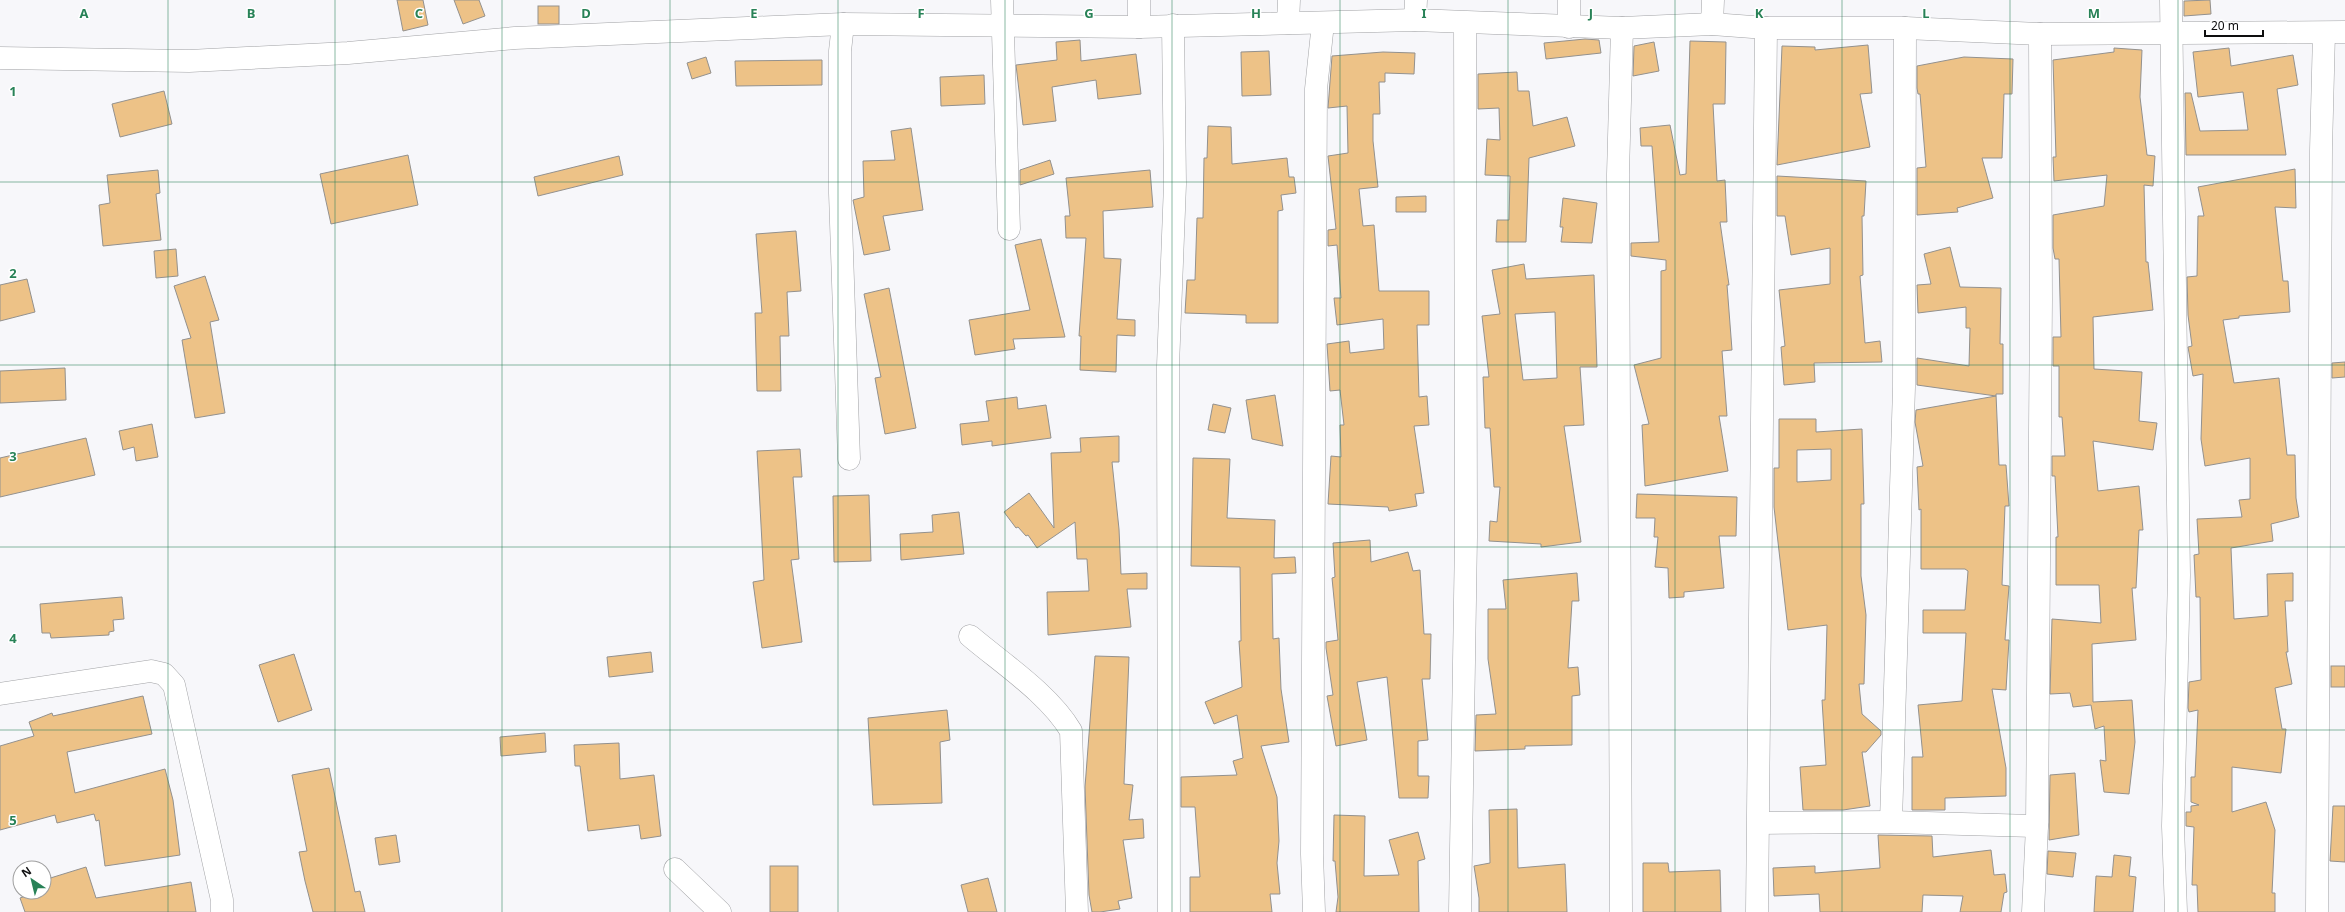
<svg xmlns="http://www.w3.org/2000/svg" width="2345" height="912" font-family="'Noto Sans',sans-serif">
<style>
.building{fill:#edc287;stroke:#93918e;fill-rule:evenodd}
.lines{fill:none;stroke-linecap:round;stroke-linejoin:round}
.minor-casing{stroke:#a1a2a5;stroke-width:23}
.minor{stroke:#fff;stroke-width:22}
.grid{fill:none;stroke:#288257;stroke-width:1;stroke-opacity:0.55}
.grid-label{font-size:13px;text-anchor:middle;font-weight:bold;fill:#288257;stroke:#fff;stroke-width:3;stroke-linejoin:round;paint-order:stroke}
</style>
<rect width="100%" height="100%" fill="#f7f7fa"/>
<!-- building -->
<g class="building">
<polygon points="397,0 423,0 428,25 403,31"/>
<polygon points="454,0 479,0 485,16 463,24"/>
<polygon points="2210,0 2211,14 2184,16 2184,1"/>
<rect x="538" y="6" width="21" height="18"/>
<polygon points="1585,39 1599,40 1601,53 1546,59 1544,43"/>
<polygon points="1080,40 1081,61 1136,54 1141,94 1098,99 1096,80 1052,87 1056,121 1023,125 1016,65 1057,60 1056,42"/>
<polygon points="1690,41 1726,42 1725,104 1713,104 1717,181 1725,180 1727,222 1720,222 1729,285 1727,285 1732,350 1722,351 1727,416 1719,416 1728,471 1645,486 1642,425 1649,424 1634,365 1661,358 1661,271 1666,270 1666,260 1631,256 1631,243 1659,242 1652,146 1641,146 1640,128 1670,125 1680,175 1686,174"/>
<polygon points="1654,42 1659,71 1633,76 1634,46"/>
<polygon points="1868,45 1872,93 1860,94 1870,147 1777,165 1782,46 1815,47 1815,50"/>
<polygon points="2114,48 2142,50 2140,97 2147,155 2155,156 2153,186 2144,185 2146,262 2148,262 2153,310 2093,317 2094,369 2142,372 2139,421 2157,423 2153,450 2093,441 2098,491 2139,486 2143,530 2139,530 2136,588 2132,588 2136,640 2092,644 2093,702 2132,700 2135,742 2129,794 2104,792 2100,760 2106,761 2104,726 2095,729 2091,705 2073,707 2070,693 2050,694 2052,619 2101,623 2099,585 2056,585 2056,537 2058,537 2055,476 2052,476 2052,456 2065,456 2062,417 2059,417 2059,366 2053,366 2053,337 2061,337 2059,259 2055,259 2053,248 2053,215 2104,206 2107,175 2054,181 2053,157 2056,157 2053,60 2114,52"/>
<polygon points="2229,48 2231,66 2293,55 2298,85 2277,89 2286,155 2186,155 2185,93 2191,93 2200,131 2248,130 2243,92 2198,97 2193,52"/>
<polygon points="1269,51 1271,95 1242,96 1241,52"/>
<polygon points="1383,52 1415,53 1414,74 1385,73 1385,82 1379,82 1380,114 1373,114 1373,141 1378,187 1359,189 1363,226 1374,225 1379,291 1429,291 1429,325 1417,325 1419,397 1427,396 1429,425 1414,426 1424,493 1415,494 1417,506 1389,511 1388,507 1328,504 1331,456 1341,457 1340,425 1344,425 1340,390 1330,391 1327,344 1349,341 1350,353 1384,349 1383,319 1337,325 1334,298 1341,298 1337,245 1328,246 1328,230 1336,229 1328,156 1348,153 1347,106 1328,108 1332,56"/>
<polygon points="706,57 711,73 692,79 687,63"/>
<polygon points="1964,57 2013,59 2012,94 2004,94 2002,158 1982,158 1993,198 1957,208 1958,212 1917,215 1917,168 1926,167 1920,94 1918,94 1917,88 1917,66"/>
<polygon points="822,60 822,85 736,86 735,61"/>
<polygon points="1517,72 1518,91 1529,91 1533,126 1567,117 1575,146 1529,158 1526,242 1496,242 1497,220 1509,220 1510,176 1485,175 1487,139 1500,140 1499,108 1478,109 1478,74"/>
<polygon points="984,75 985,104 941,106 940,77"/>
<polygon points="164,91 172,124 120,137 112,104"/>
<polygon points="1208,126 1231,127 1232,164 1287,158 1289,177 1294,177 1296,193 1281,195 1283,210 1278,211 1278,323 1246,323 1246,315 1185,313 1187,280 1195,280 1197,218 1203,218 1204,158 1207,158"/>
<polygon points="911,128 923,210 883,216 890,250 864,255 853,200 864,197 863,161 895,160 891,131"/>
<polygon points="408,155 418,205 331,224 320,174"/>
<polygon points="619,156 623,175 538,196 534,177"/>
<polygon points="1050,160 1054,174 1020,185 1020,170"/>
<polygon points="2295,169 2296,208 2275,207 2283,281 2288,281 2290,312 2239,316 2239,318 2223,320 2234,383 2279,378 2287,455 2295,455 2296,498 2299,517 2271,524 2273,541 2231,548 2234,619 2268,616 2267,574 2293,573 2293,601 2285,601 2288,652 2286,652 2292,684 2275,688 2282,729 2286,729 2281,773 2232,767 2232,812 2266,802 2275,830 2272,893 2275,893 2275,912 2198,912 2197,885 2192,885 2194,827 2186,826 2186,812 2191,812 2191,806 2199,805 2191,802 2191,777 2195,777 2198,710 2189,712 2188,708 2189,682 2201,680 2200,597 2196,597 2194,555 2199,554 2197,519 2242,517 2239,500 2250,499 2250,458 2205,466 2201,439 2203,374 2193,376 2188,347 2192,346 2188,315 2187,277 2197,276 2198,216 2204,216 2198,187"/>
<polygon points="158,170 160,193 156,194 161,240 103,246 99,205 110,203 107,175"/>
<polygon points="1150,170 1153,207 1103,211 1104,258 1121,259 1117,319 1135,320 1135,336 1117,335 1116,372 1080,370 1081,336 1079,336 1086,238 1066,238 1065,216 1070,216 1066,178"/>
<polygon points="1777,176 1866,181 1864,216 1862,216 1863,275 1860,276 1865,343 1880,341 1882,362 1814,363 1815,382 1784,385 1781,347 1785,346 1779,290 1830,284 1830,248 1791,255 1785,216 1777,216"/>
<polygon points="1426,196 1426,212 1396,212 1396,197"/>
<polygon points="1563,198 1597,203 1592,243 1561,242 1563,227 1560,227"/>
<polygon points="796,231 801,291 787,292 789,336 780,336 781,391 757,391 755,313 762,313 756,234"/>
<polygon points="1041,239 1065,337 1013,339 1015,349 975,355 969,320 1030,310 1015,245"/>
<polygon points="1950,247 1960,287 2001,288 2000,344 2003,344 2003,394 1996,394 1999,465 2006,465 2009,506 2005,506 2002,585 2009,586 2005,640 2009,640 2006,690 1992,689 2006,768 2006,796 1945,798 1945,810 1912,810 1912,757 1923,757 1918,705 1962,701 1966,633 1923,633 1923,610 1965,610 1968,571 1965,569 1921,569 1921,509 1919,510 1917,467 1923,466 1915,422 1916,410 1996,396 1917,385 1917,358 1969,366 1970,328 1966,328 1966,307 1918,313 1917,285 1931,284 1924,254"/>
<polygon points="176,249 178,276 156,278 154,251"/>
<path d="M1524,264L1526,279L1594,275L1597,367H1580L1584,425L1564,426L1581,542L1541,547V544L1489,541L1490,521L1497,522L1500,487H1494L1490,428H1485L1483,377H1489L1482,316L1500,314L1492,270ZM1555,312L1557,378L1523,380L1515,314Z"/>
<polygon points="205,276 219,320 210,322 225,413 195,418 182,340 191,338 174,286"/>
<polygon points="27,279 35,312 0,321 0,285"/>
<polygon points="889,288 916,428 885,434 875,378 881,377 864,294"/>
<polygon points="2345,362 2345,377 2332,378 2332,363"/>
<polygon points="65,368 66,400 0,403 0,371"/>
<polygon points="1275,395 1283,446 1252,439 1246,400"/>
<polygon points="1017,397 1018,409 1046,405 1051,438 992,446 992,441 962,445 960,424 989,421 986,401"/>
<polygon points="1213,404 1231,408 1225,433 1208,430"/>
<path d="M1779,419H1816V432L1862,429L1864,504H1861V576L1866,615L1864,684H1859L1862,714L1881,731V735L1866,752H1862L1870,806L1843,810H1803L1800,767L1826,765L1822,700H1825L1827,625L1788,630L1774,507V468H1779ZM1831,449V480L1797,482V450Z"/>
<polygon points="152,424 158,457 136,461 134,447 123,450 119,431"/>
<polygon points="1119,436 1119,462 1112,462 1119,529 1121,574 1147,573 1147,589 1127,589 1131,627 1048,635 1047,592 1089,591 1087,559 1077,559 1075,522 1037,548 1028,535 1026,536 1018,527 1016,528 1004,512 1029,493 1054,528 1051,453 1081,452 1080,438"/>
<polygon points="86,438 95,475 0,497 0,458"/>
<polygon points="800,449 802,477 793,477 799,559 791,560 802,642 762,648 753,582 764,580 757,451"/>
<polygon points="1193,458 1230,459 1227,518 1275,520 1274,558 1295,557 1296,573 1272,574 1273,639 1279,638 1281,689 1289,742 1261,746 1277,797 1279,841 1277,863 1280,894 1270,894 1272,912 1190,912 1190,877 1200,877 1195,807 1181,807 1181,777 1237,775 1233,761 1243,758 1237,715 1214,724 1205,702 1242,687 1239,641 1241,641 1240,567 1191,566"/>
<polygon points="1637,494 1737,497 1736,536 1719,536 1724,588 1684,592 1684,597 1669,598 1668,568 1655,567 1658,537 1654,537 1655,518 1636,518"/>
<polygon points="869,495 871,561 834,562 833,496"/>
<polygon points="959,512 964,554 901,560 900,534 933,532 932,515"/>
<polygon points="1370,540 1371,562 1408,552 1413,571 1420,570 1424,634 1431,634 1430,679 1422,679 1428,740 1418,741 1418,776 1429,776 1428,798 1399,798 1387,677 1357,682 1367,740 1336,746 1327,696 1333,695 1326,648 1326,642 1338,640 1332,578 1335,577 1333,543"/>
<polygon points="1577,573 1579,601 1572,601 1568,668 1578,667 1580,695 1572,696 1572,745 1525,746 1525,749 1475,751 1476,715 1496,714 1488,659 1488,609 1506,609 1503,580"/>
<polygon points="122,597 124,619 113,620 114,631 109,632 109,635 51,638 50,633 42,633 40,604"/>
<polygon points="651,652 653,672 609,677 607,657"/>
<polygon points="294,654 312,710 278,722 259,665"/>
<polygon points="1095,656 1129,657 1124,784 1133,785 1129,820 1143,819 1144,838 1123,840 1132,898 1118,901 1120,909 1100,912 1092,912 1089,895 1085,787"/>
<rect x="2331" y="666" width="14" height="21"/>
<polygon points="143,696 152,734 67,752 75,793 165,769 173,800 180,855 105,866 99,820 96,821 94,814 57,823 55,815 0,830 0,746 34,736 29,722 52,713 53,716"/>
<polygon points="947,710 950,740 940,742 942,803 873,805 868,718"/>
<polygon points="545,733 546,752 501,756 500,737"/>
<polygon points="619,743 620,779 654,775 661,836 641,839 639,825 588,831 580,766 575,766 574,745"/>
<polygon points="329,768 355,892 360,891 365,912 313,912 305,881 299,852 307,851 292,775"/>
<polygon points="2075,773 2079,835 2049,840 2050,775"/>
<polygon points="2333,806 2345,806 2345,862 2330,861"/>
<polygon points="1517,809 1518,868 1565,864 1567,912 1479,912 1479,898 1474,866 1490,863 1489,810"/>
<polygon points="1334,815 1365,816 1364,876 1399,875 1389,840 1418,832 1425,859 1418,861 1419,912 1336,912 1338,897 1335,861 1333,861"/>
<polygon points="396,835 400,862 379,865 375,838"/>
<polygon points="1878,835 1932,836 1933,857 1991,850 1994,875 2005,874 2007,892 2004,893 2001,912 1960,912 1963,896 1923,895 1922,912 1820,912 1819,894 1774,896 1773,868 1815,866 1815,873 1880,868"/>
<polygon points="2048,851 2076,853 2073,877 2047,874"/>
<polygon points="2114,855 2131,857 2129,876 2136,877 2133,912 2094,912 2096,876 2112,877"/>
<polygon points="1643,863 1668,863 1669,872 1720,870 1721,912 1643,912"/>
<rect x="770" y="866" width="28" height="46"/>
<polygon points="86,867 96,898 191,882 196,912 25,912 20,898 37,892 44,892 44,880"/>
<polygon points="988,878 997,912 968,912 961,885"/>
</g>
<g class="lines">
<!-- minor casing -->
<g class="minor-casing">
<g id="minor">
<polyline points="1002,0 1009,229"/>
<polyline points="2171,0 2179,575 2173,826 2176,912"/>
<polyline points="1415,20 1416,0"/>
<polyline points="1288,23 1289,0"/>
<polyline points="843,24 840,51 840,193 849,459"/>
<polyline points="1712,24 1713,0"/>
<polyline points="1139,27 1139,0"/>
<polyline points="1569,27 1569,0"/>
<polyline points="0,58 189,61 348,53 515,38 843,24 1139,27 1415,20 1622,28 1712,24 1766,28 1905,28 2040,34 2345,32"/>
<path d="M970,636C1003,664 1049,694 1071,731L1077,912"/>
<polyline points="0,694 151,671 164,674 174,685 222,900 222,912"/>
<polyline points="1891,822 1904,387 1905,28"/>
<polyline points="1759,823 1891,822 2037,826"/>
<polyline points="675,869 720,912"/>
<polyline points="1169,912 1168,366 1175,184 1173,25"/>
<polyline points="1314,912 1312,854 1316,89 1323,23"/>
<polyline points="1460,912 1466,537 1465,23"/>
<polyline points="1621,912 1618,174 1622,28"/>
<polyline points="1757,912 1766,28"/>
<polyline points="2033,912 2037,826 2041,299 2040,34"/>
<polyline points="2317,912 2321,150 2324,33"/>
</g>
</g>
<!-- minor -->
<use href="#minor" class="minor"/>
</g>
<!-- grid -->
<path class="grid" d="M168,0V912M335,0V912M502,0V912M670,0V912M838,0V912M1005,0V912M1172,0V912M1340,0V912M1508,0V912M1675,0V912M1842,0V912M2010,0V912M2178,0V912M0,182H2345M0,365H2345M0,547H2345M0,730H2345"/>
<g class="grid-label">
<text x="84" y="18">A</text>
<text x="251" y="18">B</text>
<text x="419" y="18">C</text>
<text x="586" y="18">D</text>
<text x="754" y="18">E</text>
<text x="921" y="18">F</text>
<text x="1089" y="18">G</text>
<text x="1256" y="18">H</text>
<text x="1424" y="18">I</text>
<text x="1591" y="18">J</text>
<text x="1759" y="18">K</text>
<text x="1926" y="18">L</text>
<text x="2094" y="18">M</text>
<text x="13" y="96">1</text>
<text x="13" y="278">2</text>
<text x="13" y="461">3</text>
<text x="13" y="643">4</text>
<text x="13" y="825">5</text>
</g>
<!-- north arrow -->
<g transform="translate(32 880) rotate(325)"><circle r="19" fill="#ffffff" stroke="#9f9f9f"/>
<path d="M0-3L7 15L0 10L-7 15Z" fill="#288257"/>
<text y="-6" font-size="11" font-weight="bold" text-anchor="middle" fill="#0e0e0f">N</text>
</g>
<!-- scale -->
<path d="M2205 30v6h58v-6" fill="none" stroke="#0e0e0f" stroke-width="2"/>
<text x="2211" y="30" font-size="12" fill="#0e0e0f" stroke="#ffffff" stroke-width="3" paint-order="stroke">20 m</text>
</svg>
